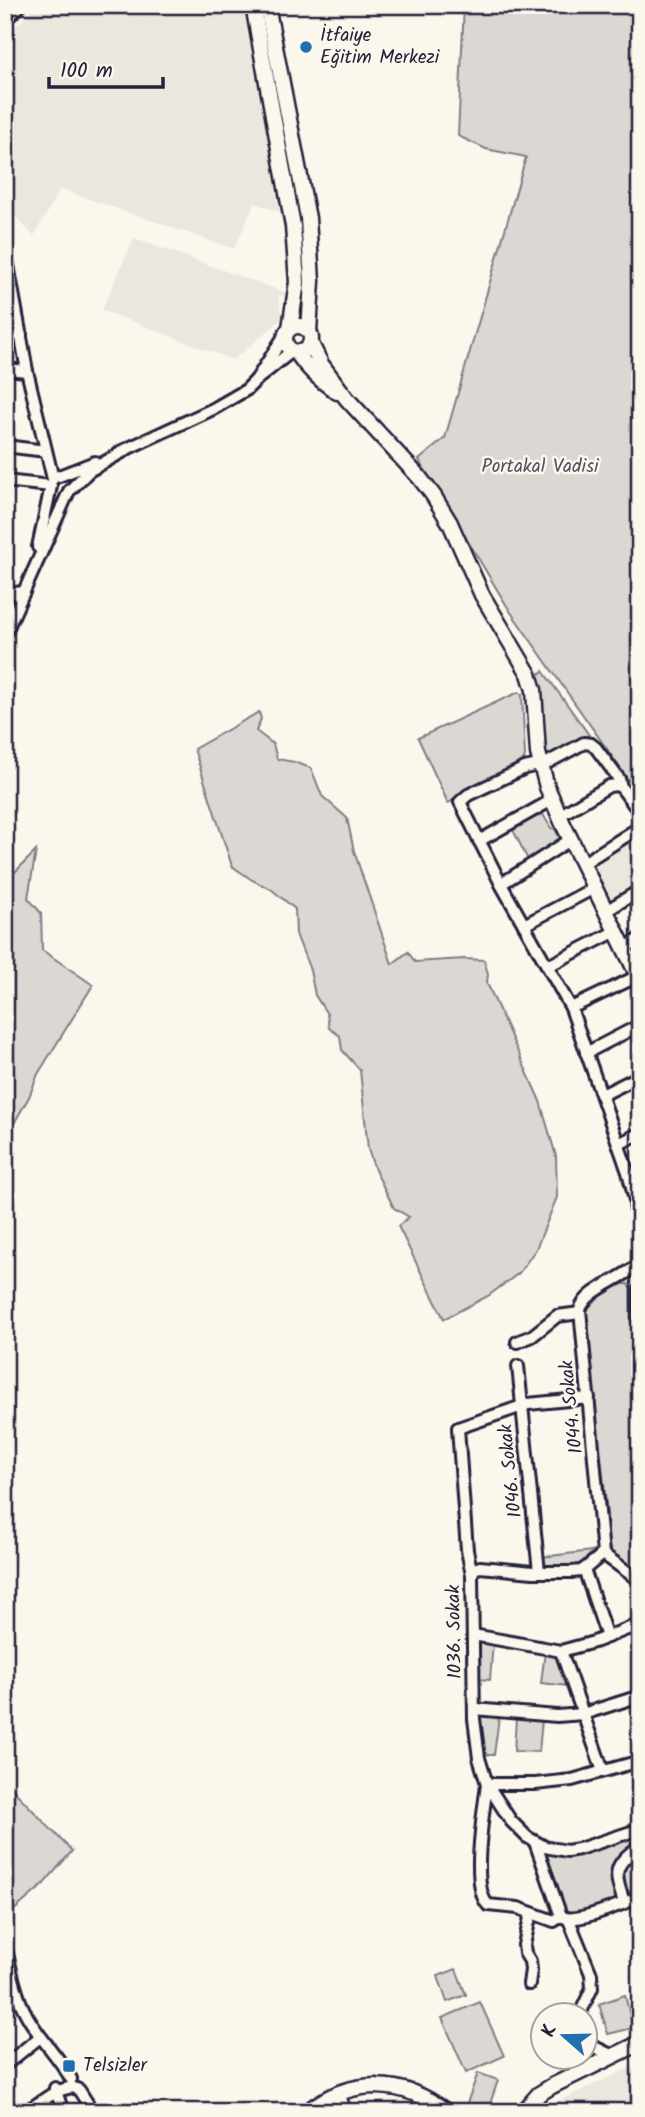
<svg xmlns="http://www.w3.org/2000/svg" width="645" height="2117" font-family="Kalam,sans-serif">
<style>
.built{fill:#ebe7df}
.green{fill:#dbd8d3;stroke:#7e7d87;stroke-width:2}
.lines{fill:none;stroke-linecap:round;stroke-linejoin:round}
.minor-casing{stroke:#22223b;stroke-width:16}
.major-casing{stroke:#22223b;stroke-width:19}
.minor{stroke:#fbf7ec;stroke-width:10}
.major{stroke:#fbf7ec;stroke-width:14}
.poi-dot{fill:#1f6fb2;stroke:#fbf7ec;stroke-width:2.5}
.labels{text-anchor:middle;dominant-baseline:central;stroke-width:5;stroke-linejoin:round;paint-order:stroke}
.poi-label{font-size:19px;fill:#22223b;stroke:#fbf7ec;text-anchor:start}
.park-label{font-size:19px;fill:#505061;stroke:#fbf7ec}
.street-label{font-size:19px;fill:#22223b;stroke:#fbf7ec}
</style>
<rect width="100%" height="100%" fill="#fbf7ec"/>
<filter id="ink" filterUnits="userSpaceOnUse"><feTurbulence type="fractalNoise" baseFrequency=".0143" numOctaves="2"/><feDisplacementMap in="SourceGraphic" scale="14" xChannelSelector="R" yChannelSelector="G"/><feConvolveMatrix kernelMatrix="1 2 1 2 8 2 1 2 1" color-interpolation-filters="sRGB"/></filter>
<g filter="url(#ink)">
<!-- built -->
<g class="built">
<polygon points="36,5 242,5 271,148 279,212 255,203 234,249 60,189 34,236 5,206 5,38"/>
<polygon points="134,238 289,294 278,297 282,314 281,320 233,360 102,310"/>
<polygon points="640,831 640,886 609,906 587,865"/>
<polygon points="640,2063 640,2112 545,2112 554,2103"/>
</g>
<!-- green -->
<g class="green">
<polygon points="464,5 640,5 640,796 510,611 419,460 445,438 526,157 486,149 458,136"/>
<polygon points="543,671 589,735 547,759 543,754 538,675"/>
<polygon points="519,692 522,694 525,756 524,760 448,803 418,738"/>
<polygon points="259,712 261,719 256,731 273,744 277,759 294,762 311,768 322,796 347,818 354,851 392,964 408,952 415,962 464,959 484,960 488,974 487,983 540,1101 556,1156 557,1197 536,1249 519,1273 488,1296 444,1319 398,1226 409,1217 394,1208 375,1170 368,1149 360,1070 342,1050 340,1036 329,1028 327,1014 315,995 310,970 296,934 295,909 271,889 252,880 232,866 194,749"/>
<polygon points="541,811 551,828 555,829 562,842 529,862 512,828"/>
<polygon points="36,851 28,898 41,913 42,950 93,985 38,1074 29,1097 5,1139 5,882"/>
<path d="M623,1284H628L631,1290L632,1328L640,1374V1575L612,1553L608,1544L607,1512L585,1313C589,1296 607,1288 623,1284Z"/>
<path d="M592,1551C580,1571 565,1568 543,1568L542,1557Z"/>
<polygon points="477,1639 493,1643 490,1680 478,1679"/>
<polygon points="545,1652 558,1655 569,1686 541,1683"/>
<polygon points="479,1715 499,1717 494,1755 483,1755"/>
<polygon points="516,1718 542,1720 539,1752 514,1751"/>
<polygon points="5,1775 16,1793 72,1851 42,1886 13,1911 5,1902"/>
<path d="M640,1832V1842C630,1851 611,1862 612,1877C612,1885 617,1892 617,1900L571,1914L559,1909L540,1849C573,1865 608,1845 640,1832Z"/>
<path d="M640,1849V1892L635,1894L624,1888C618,1866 623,1864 640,1849Z"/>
<polygon points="456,1969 466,1995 447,2002 438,1976"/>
<polygon points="625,1995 633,2028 608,2034 599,2004"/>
<polygon points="480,2002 504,2056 466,2073 442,2018"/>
<polygon points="478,2073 498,2080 488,2110 467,2103"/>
</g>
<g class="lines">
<!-- minor casing -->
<g class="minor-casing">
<g id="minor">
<polyline points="5,20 21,5"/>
<polyline points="5,248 27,371 53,479"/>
<polyline points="5,333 21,335"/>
<polyline points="286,333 256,380 292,351"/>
<polyline points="5,369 27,371"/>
<polyline points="5,446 46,451"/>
<polyline points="120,452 213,409 246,390 256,380"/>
<polyline points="59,476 95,462"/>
<polyline points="5,481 51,486 38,547"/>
<polyline points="5,594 24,592"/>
<polyline points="5,634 69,491 89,471 126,450"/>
<polyline points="640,813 621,787 619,779 596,748 591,744 584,743 547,763 525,768 468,795 460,802 502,886 571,1008 628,1172 635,1200 640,1257"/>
<polyline points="559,816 609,786 616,785 621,787"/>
<polyline points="479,841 552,800"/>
<polyline points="582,864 640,827"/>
<polyline points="501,884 570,840"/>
<polyline points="606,911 640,890"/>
<polyline points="524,925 594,888"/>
<polyline points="625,949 640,938"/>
<polyline points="548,966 616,931"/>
<polyline points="571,1008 638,976"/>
<polyline points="586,1053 640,1025"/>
<polyline points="602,1095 640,1076"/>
<polyline points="619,1144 640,1133"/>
<polyline points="640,1288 640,1335"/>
<polyline points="517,1342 532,1336 557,1316 580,1313"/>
<polyline points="518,1366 539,1572"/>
<polyline points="589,1398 528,1404 458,1428 467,1550 472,1575 474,1719 479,1758 487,1784 511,1821 527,1837 545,1847 567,1851 579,1849 640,1829"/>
<path d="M603,1554L580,1310C586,1289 624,1279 640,1263"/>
<polyline points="603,1554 640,1581"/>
<polyline points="584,1569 607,1637"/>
<polyline points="472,1575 474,1569 480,1567 533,1572 571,1572 582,1571 603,1554"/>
<polyline points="473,1635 561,1651 594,1642 640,1624"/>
<polyline points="561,1651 603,1771"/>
<polyline points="474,1709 557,1716 583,1714 640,1696"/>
<path d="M487,1784C484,1810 470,1887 488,1905L518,1908L554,1921L561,1916"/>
<polyline points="487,1784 535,1784 572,1780 640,1761"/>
<polyline points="535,1842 561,1916"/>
<path d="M624,1902C614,1873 612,1865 640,1846"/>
<path d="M563,1917C577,1924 623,1903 640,1897"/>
<polyline points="569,1920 591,1974 592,1988 579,2016"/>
<path d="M5,1946C11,1967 14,1991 24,2010C36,2036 58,2054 71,2079"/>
<polyline points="529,1984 531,1970 530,1961 525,1953 524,1945 531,1913"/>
<polyline points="586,2043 613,2056"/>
<polyline points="5,2065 40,2037"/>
<polyline points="55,2088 63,2112"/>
<polyline points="25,2112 57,2091 72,2087 79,2090 93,2112"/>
</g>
</g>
<!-- major casing -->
<g class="major-casing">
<g id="major">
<polyline points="253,5 293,226 297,282 290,328"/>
<polyline points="267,5 308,218 312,281 309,332"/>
<circle cx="298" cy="339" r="13"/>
<polyline points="311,344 321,364 347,399 419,477 433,495 450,523 482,595 529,674 534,690 538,753 547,787 563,824 640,980"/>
<path d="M297,353C308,370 321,381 337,392"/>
<polyline points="337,2094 344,2112"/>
<path d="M307,2112C351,2077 403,2078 447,2112"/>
<polyline points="523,2112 539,2094 552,2086 640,2043"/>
</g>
</g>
<!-- minor -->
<use href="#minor" class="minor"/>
<!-- major -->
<use href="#major" class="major"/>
</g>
</g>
<!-- markers -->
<g class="poi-dot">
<circle cx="306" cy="47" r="7"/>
<rect x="62" y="2059" width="14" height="14" rx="3.5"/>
</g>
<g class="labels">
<!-- poi labels -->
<g class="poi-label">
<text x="320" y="36">İtfaiye<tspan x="320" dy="22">Eğitim Merkezi</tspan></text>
<text x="83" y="2066">Telsizler</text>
</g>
<!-- park labels -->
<g class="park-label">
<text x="540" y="467">Portakal Vadisi</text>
</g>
<!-- street labels -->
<g class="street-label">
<text transform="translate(572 1407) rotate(-96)">1044. Sokak</text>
<text transform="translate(511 1471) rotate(-96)">1046. Sokak</text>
<text transform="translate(455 1632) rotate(-91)">1036. Sokak</text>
</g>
</g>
<!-- margin -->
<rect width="645" height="2117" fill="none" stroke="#fbf7ec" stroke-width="28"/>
<rect x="14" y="14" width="617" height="2089" fill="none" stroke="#22223b" stroke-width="2.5" filter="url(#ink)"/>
<!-- north arrow -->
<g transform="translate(564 2036) rotate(290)"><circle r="33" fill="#fbf7ec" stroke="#a4a2a5" stroke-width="2"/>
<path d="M0-5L12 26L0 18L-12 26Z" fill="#1f6fb2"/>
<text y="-10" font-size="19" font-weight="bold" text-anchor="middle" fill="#22223b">K</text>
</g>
<!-- scale -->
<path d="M49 77v10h114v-10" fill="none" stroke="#22223b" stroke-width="3.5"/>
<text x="60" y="77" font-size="21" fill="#22223b" stroke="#fbf7ec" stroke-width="5" paint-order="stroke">100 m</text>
</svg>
